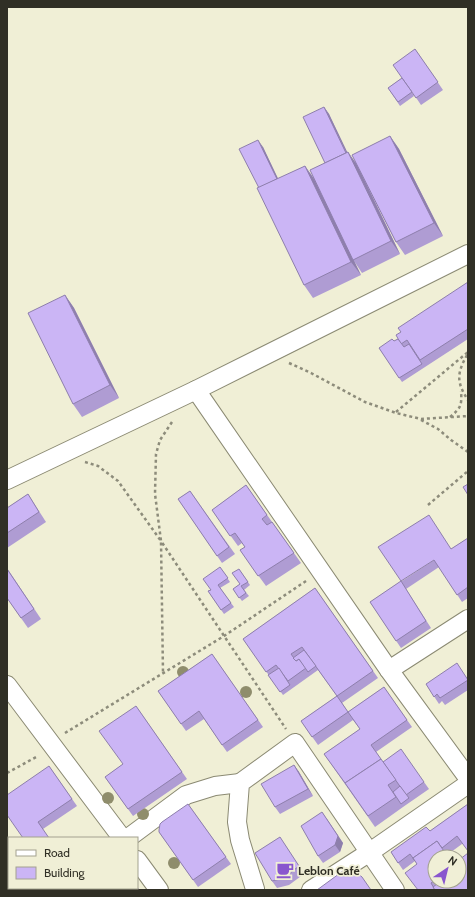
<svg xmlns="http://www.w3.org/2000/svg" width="475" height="897" font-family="Cabin,sans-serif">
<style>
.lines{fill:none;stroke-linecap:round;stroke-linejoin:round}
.minor-casing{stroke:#8b8a73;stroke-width:20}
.path{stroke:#8d8c7b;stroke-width:2.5;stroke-dasharray:3 3;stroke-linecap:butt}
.minor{stroke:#fff;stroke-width:18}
.tree{fill:#8f8d6c}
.wall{fill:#af9cd3}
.shaded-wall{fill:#8e7fac}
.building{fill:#cbb5f5;stroke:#8e7fac}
.labels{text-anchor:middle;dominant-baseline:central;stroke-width:3.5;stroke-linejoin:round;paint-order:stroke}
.poi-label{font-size:12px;font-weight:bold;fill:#302f25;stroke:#f0efd6;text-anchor:start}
</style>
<rect width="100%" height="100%" fill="#f0efd6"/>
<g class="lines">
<!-- minor casing -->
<g class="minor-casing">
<g id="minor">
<polyline points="196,390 389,670"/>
<polyline points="7,480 196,390 468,254"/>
<polyline points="468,619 389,670 468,778"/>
<polyline points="7,685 122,838"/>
<polyline points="128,838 186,795 215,786 240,783"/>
<polyline points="137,860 159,890"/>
<polyline points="255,889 240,840 237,822 240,783 295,743 395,890"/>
<polyline points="311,890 370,852 468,784"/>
</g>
</g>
<!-- path -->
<g class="path">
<path d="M467,355C457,373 456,382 468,400"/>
<polyline points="289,363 311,373 365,402 396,413 421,419 468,416"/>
<polyline points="396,412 468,352"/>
<path d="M450,417C461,408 462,405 461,391"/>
<polyline points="421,420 438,429 451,440 468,452"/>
<polyline points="172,422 160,440 156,454 155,494 161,541 286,729"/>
<polyline points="85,462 98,466 118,481 161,541 163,673"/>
<polyline points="428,505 468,471"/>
<polyline points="65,733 224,636 306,581"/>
<polyline points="7,773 38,756"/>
</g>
<!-- minor -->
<use href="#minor" class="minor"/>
</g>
<!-- trees -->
<g class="tree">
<circle cx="183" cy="672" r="6"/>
<circle cx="246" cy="692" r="6"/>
<circle cx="108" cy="798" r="6"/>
<circle cx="143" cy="814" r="6"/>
<circle cx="174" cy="863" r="6"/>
</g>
<!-- wall -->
<g class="wall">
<polygon points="415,49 443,90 421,105 409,87 414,96 400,106 388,88 402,78"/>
<polygon points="324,107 329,114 347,153 348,152 355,162 390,136 399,149 443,236 405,255 396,242 367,185 400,254 362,273 354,261 361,275 313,298 304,285 259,188 263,147 278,179 305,166 313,177 325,163"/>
<polygon points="468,282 468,339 402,382 379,348 394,341 398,339"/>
<polygon points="65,295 74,308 119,398 82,417 73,404"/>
<polygon points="246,485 301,563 266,586 240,550 245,547 242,543 238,546 212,510"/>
<polygon points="190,491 235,554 222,563 178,499"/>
<polygon points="28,494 46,522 7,548 7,508"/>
<polygon points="468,538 468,598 462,602 439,567 406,589 431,628 401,648 370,602 451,549"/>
<polygon points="220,567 230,582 220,588 234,607 224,614 208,591 211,590"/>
<polygon points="7,568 41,619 28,628 7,598"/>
<polygon points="239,569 250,585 244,590 249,596 242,601 233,589 240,584"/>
<polygon points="315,588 378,678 342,703 348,712 384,687 412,727 376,752 383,762 424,782 429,789 403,807 403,806 403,807 375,827 324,754 360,729 353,720 318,745 301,721 337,696 318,670 283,695 243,639"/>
<polygon points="212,654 263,727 227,752 204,719 186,731 158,691"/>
<polygon points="468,679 468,690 445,705 442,701 439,704 426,684"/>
<polygon points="136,706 187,779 133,816 105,777 123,764"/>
<polygon points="294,765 299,772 313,796 280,814 275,807"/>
<polygon points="49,766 77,806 43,829 23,838"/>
<polygon points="188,804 231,864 198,887 159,832"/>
<polygon points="468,804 462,844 447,855 435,857 435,881 459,881 468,890 418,890 417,864 415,861 403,870 391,852 430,831"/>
<polygon points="327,819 343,843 340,852 323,863 318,856"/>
<polygon points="285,845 304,874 289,885 277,888 272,881"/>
<polygon points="9,888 26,888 23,890 7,890"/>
<polygon points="48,888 137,888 139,890 45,890"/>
</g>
<!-- shaded-wall -->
<g class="shaded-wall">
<polygon points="324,107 329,114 353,164 348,156"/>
<polygon points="390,136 399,149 443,236 434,223"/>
<polygon points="258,140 263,147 283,189 278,182"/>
<polygon points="348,152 357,165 400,254 391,241"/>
<polygon points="305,166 314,179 361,275 351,262"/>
<polygon points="65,295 74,308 119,398 110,385"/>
<polygon points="294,765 299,772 313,796 308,789"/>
<polygon points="322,812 343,843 340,852 335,845"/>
</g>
<!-- building -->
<g class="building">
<polygon points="415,49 438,82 416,98 393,65"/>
<polygon points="402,78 412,92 398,102 388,88"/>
<polygon points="324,107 346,153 325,163 303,117"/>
<polygon points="390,136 434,223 396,242 352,155"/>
<polygon points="258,140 277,179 259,188 239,149"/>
<polygon points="348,152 391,241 353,260 310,170"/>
<polygon points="305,166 351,262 304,285 257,188"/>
<polygon points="468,282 468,329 420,360 407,340 401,344 396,335 401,332 398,328"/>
<polygon points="65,295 110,385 73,404 28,313"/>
<polygon points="392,339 394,341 398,339 404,347 409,344 422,364 399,378 379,348"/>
<polygon points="468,484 468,495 463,487"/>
<polygon points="246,485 267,515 262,519 267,525 272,522 294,553 258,576 240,550 245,547 235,533 230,536 212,510"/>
<polygon points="190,491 229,547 217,556 178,499"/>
<polygon points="28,494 39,512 7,533 7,508"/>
<polygon points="429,515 451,549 468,538 468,587 457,595 434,560 401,581 426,621 396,641 370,602 401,581 378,547"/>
<polygon points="220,567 228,578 218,585 231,603 221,610 208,591 211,590 203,579"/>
<polygon points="7,569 34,609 21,618 7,598"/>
<polygon points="239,569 248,582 241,586 246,593 239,598 233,589 240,584 232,573"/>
<polygon points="315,588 373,671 337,696 302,647 291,654 296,661 299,659 306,668 288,681 276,665 266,672 243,639"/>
<polygon points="304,650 316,666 308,672 299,659 296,661 293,658"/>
<polygon points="212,654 258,720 222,745 199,711 181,724 158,691"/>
<polygon points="457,663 468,680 440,698 437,694 434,697 426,684"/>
<polygon points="279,668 290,685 280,692 268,675"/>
<polygon points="384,687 407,720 371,745 381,759 345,783 324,754 360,729 348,712"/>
<polygon points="337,696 348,712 312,737 301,721"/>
<polygon points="136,706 182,772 128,809 105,777 123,764 99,731"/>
<polygon points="401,749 424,782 406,795 383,762"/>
<polygon points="381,759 396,780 388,785 396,797 368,816 345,783"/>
<polygon points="294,765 308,789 275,807 261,784"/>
<polygon points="49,766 72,799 38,822 49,838 23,838 7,815 7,795"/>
<polygon points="400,786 409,798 401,804 393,792"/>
<polygon points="188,804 226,857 193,880 159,832 159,830 160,824 162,822"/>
<polygon points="468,804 468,851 457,836 442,848 437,841 413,858 415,861 410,854 398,863 391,852 426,827 430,831"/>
<polygon points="322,812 338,836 335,845 318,856 301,826"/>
<polygon points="280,837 299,866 284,878 272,881 255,853"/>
<polygon points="437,841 448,857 435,857 435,880 431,883 435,890 418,890 405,873 417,864 413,858"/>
<polygon points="468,853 468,890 435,890 433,887 441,881 459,881 459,860"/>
<polygon points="7,861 9,864 9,888 12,888 9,890 7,890"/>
<polygon points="347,868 349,872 353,869 362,877 371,890 317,890"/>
<polygon points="137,887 139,890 104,890 102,888 137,888"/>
<polygon points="48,888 80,888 78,890 45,890"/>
</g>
<!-- icons -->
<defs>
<g id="cafe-bare" transform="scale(1.38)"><path d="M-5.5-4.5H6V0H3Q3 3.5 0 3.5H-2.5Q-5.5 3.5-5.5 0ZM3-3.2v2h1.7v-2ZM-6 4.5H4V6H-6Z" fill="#8956ce" stroke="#f0efd6" stroke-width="2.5" paint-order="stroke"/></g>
</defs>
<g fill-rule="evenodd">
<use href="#cafe-bare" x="285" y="870"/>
</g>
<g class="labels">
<!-- poi labels -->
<g class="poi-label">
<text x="298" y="870">Leblon Café</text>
</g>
</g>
<!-- border -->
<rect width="475" height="897" fill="none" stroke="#302f25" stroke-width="16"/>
<!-- legend -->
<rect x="8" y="837" width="130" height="52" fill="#f0efd6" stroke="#a3a28f"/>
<rect x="16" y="850" width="20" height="6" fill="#ffffff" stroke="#a3a28f"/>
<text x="44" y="857" font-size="12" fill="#302f25">Road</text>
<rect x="16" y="867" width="20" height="12" fill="#cbb5f5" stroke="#a3a28f"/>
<text x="44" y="877" font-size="12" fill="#302f25">Building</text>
<!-- north arrow -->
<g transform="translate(447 869) rotate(35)"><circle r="19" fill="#f0efd6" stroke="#a3a28f"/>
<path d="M0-3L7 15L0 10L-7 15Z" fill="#8956ce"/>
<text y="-6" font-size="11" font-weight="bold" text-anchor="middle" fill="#302f25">N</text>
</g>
</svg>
